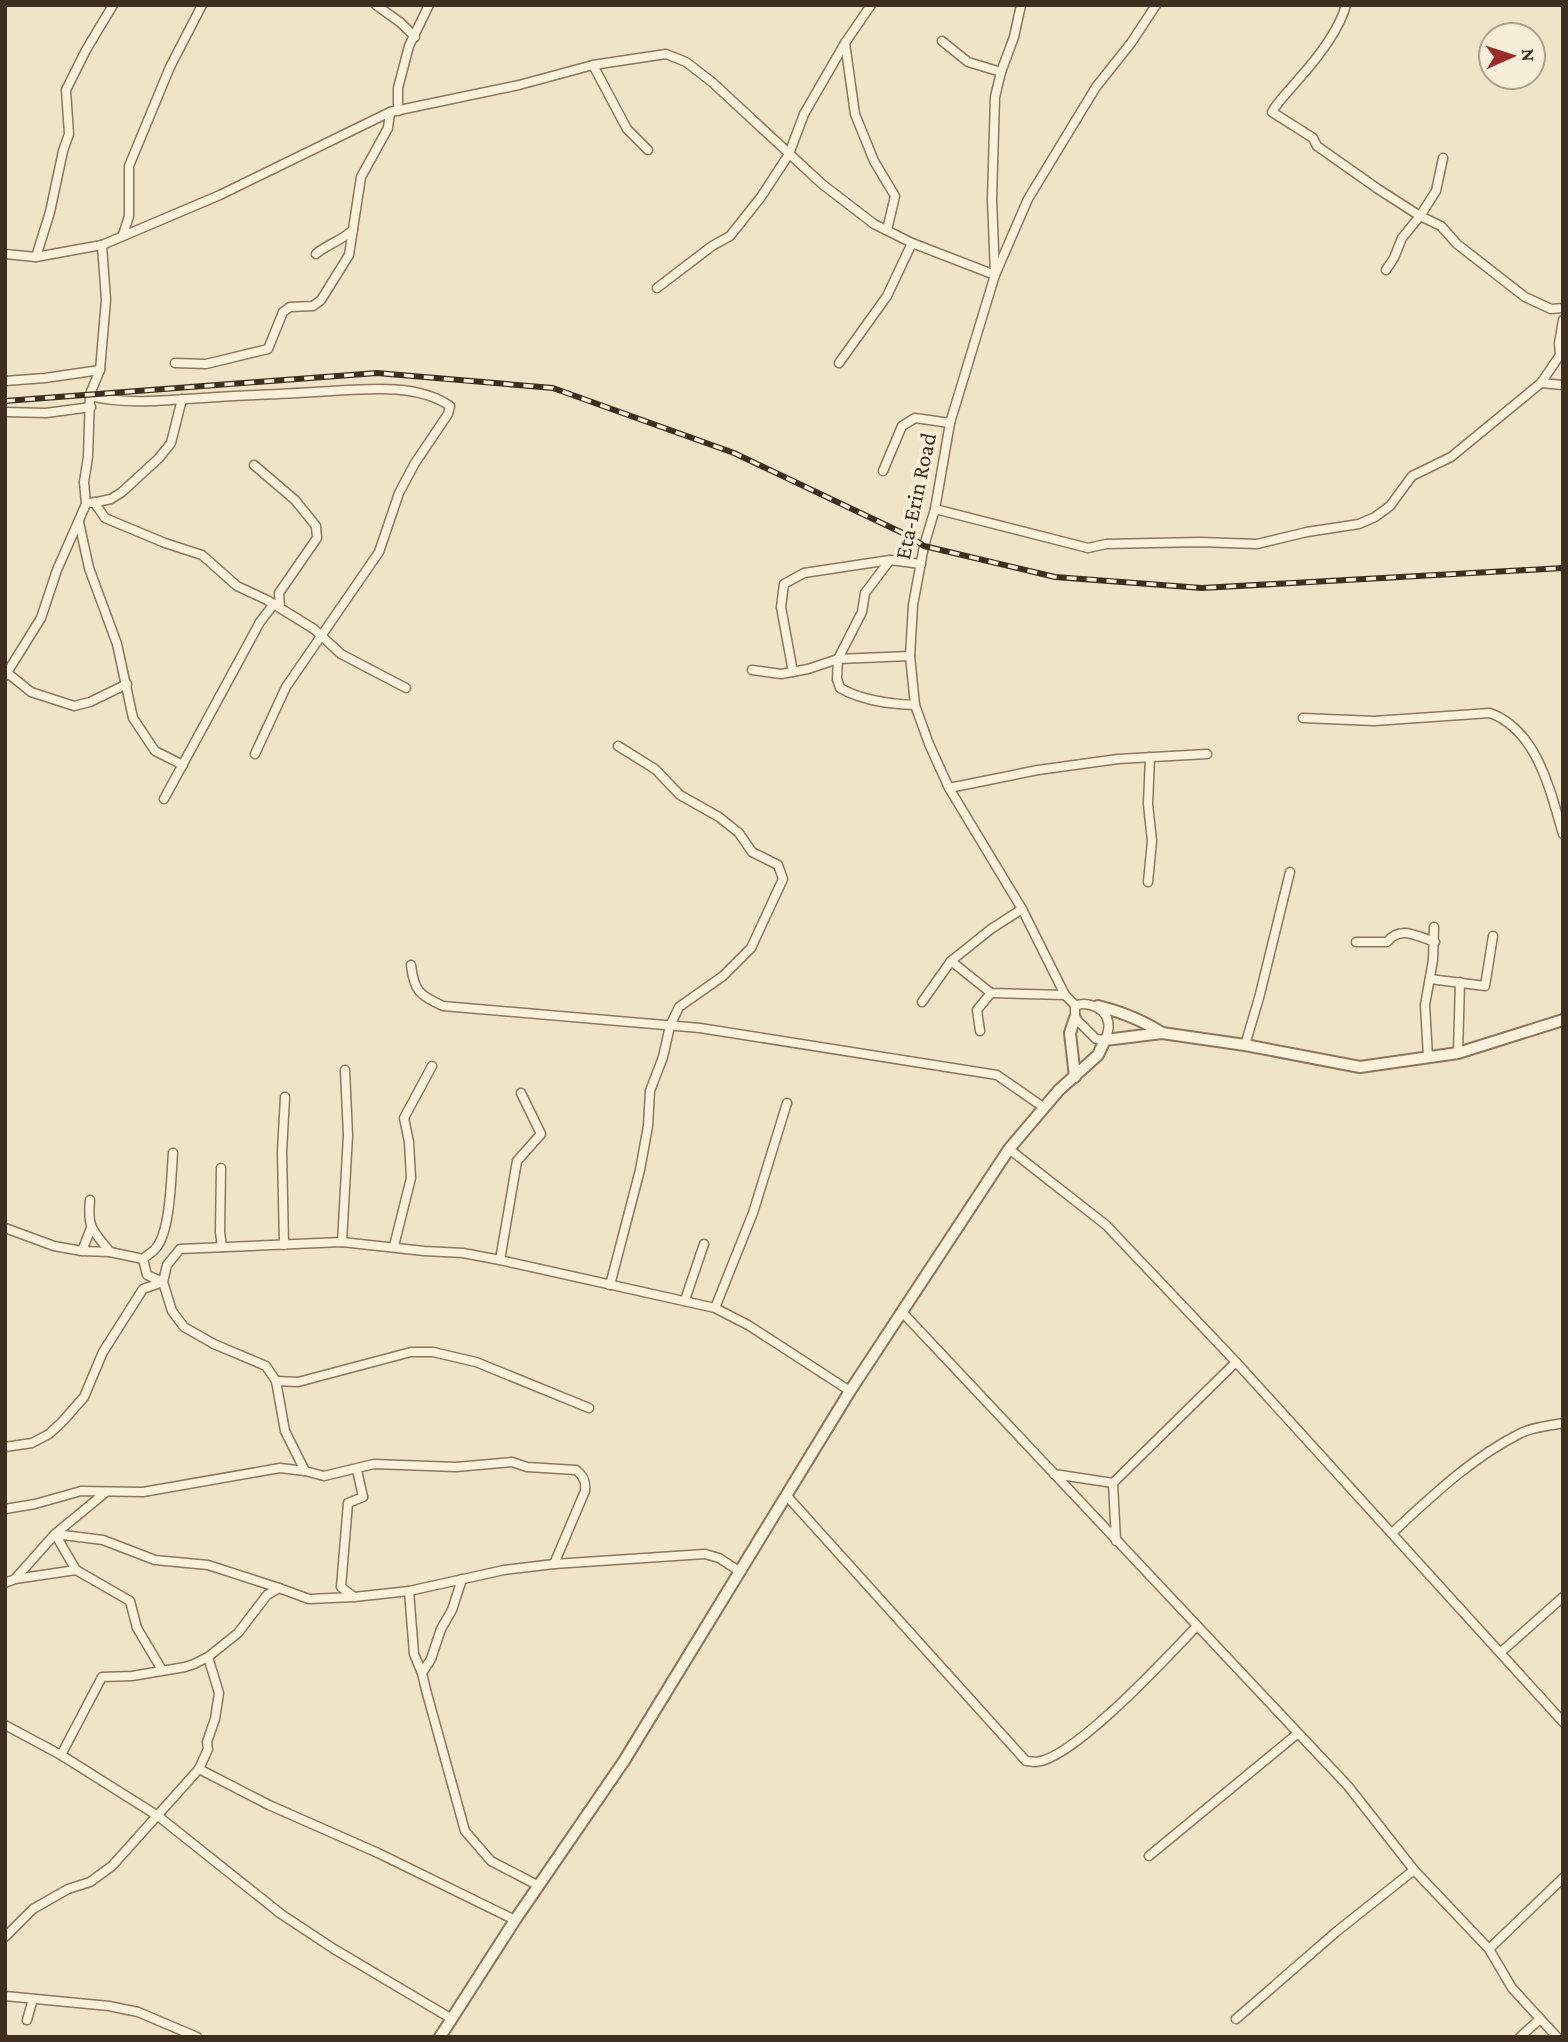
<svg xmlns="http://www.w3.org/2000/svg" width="1568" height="2042" font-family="'Crimson Pro',serif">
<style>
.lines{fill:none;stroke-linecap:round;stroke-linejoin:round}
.minor-casing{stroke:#8d765c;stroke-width:11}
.tertiary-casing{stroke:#8d765c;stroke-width:14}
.minor{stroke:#faf1dc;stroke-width:8}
.tertiary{stroke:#faf1dc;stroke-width:10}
.rail-casing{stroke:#3d2e20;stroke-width:6}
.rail{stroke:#f7eed8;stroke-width:3.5;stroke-dasharray:10;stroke-linecap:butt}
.labels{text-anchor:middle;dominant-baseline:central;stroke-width:7;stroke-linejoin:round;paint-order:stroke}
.street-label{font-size:23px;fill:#3d2e20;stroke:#f7eed8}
</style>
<rect width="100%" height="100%" fill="#f0e4c8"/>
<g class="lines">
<!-- minor casing -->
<g class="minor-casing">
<g id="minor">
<polyline points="376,5 401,23 415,37"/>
<path d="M1346,5C1339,31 1315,61 1297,81C1288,92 1279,100 1272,112L1313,138L1317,146L1378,189L1420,216L1441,226L1457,244L1525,297L1551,309L1563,308"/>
<polyline points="845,43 855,114 874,161 895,196 887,230"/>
<polyline points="593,65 627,129 648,150"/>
<polyline points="1001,72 1014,37 1021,5"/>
<polyline points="398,111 398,88 409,46 429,5"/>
<polyline points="123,235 129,216 129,166 170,67 202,5"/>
<polyline points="5,254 36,257 102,245 220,195 390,112 519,85 593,65 666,54 686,62 712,82 822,184 874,224 912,243 995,275 992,199 995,97 1001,72 968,62 942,41"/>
<path d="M316,254C324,246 341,241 353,230"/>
<polyline points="36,257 50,212 63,151 69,134 66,90 86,50 113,5"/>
<polyline points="1386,270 1394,258 1402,238 1420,216 1436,191 1443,158"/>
<polyline points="657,288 712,246 730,236 761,197 789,154 804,114 845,43 871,5"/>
<polyline points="175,363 206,364 268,349 283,312 290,307 313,306 321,300 349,255 361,177 388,128 390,112"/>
<polyline points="839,363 887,296 912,243"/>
<polyline points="5,381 45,378 100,370"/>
<polyline points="1541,383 1563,385"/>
<path d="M90,396C130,406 177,399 218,397C250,395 283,394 315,392C356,390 415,381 450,406L448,414L415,463L399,493L379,552L286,687L255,754"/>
<polyline points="5,412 46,413 91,407"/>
<polyline points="254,465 295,500 316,526 317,538 279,593 280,607"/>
<polyline points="883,471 902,426 915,418 950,423"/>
<polyline points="94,502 105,518 165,543 202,555 237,586 267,600 314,629 341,654 406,688"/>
<polyline points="92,503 111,499 122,492 159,458 171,443 182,399"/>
<polyline points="935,509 1088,548 1106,544 1200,542 1257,544 1307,532 1359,524 1375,517 1390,506 1412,476 1451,457 1541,383 1560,355 1559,343 1563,320"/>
<polyline points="79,522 89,568 117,644 133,718 155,751 183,765"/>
<path d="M890,560L865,593L862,612L838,659L837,679L840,688C863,701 890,704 915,705"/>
<polyline points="752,670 781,674 808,669 838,659 910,656"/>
<polyline points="5,671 31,692 74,706 90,702 127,684"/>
<polyline points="793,672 781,607 784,584 804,573 890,560 921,564"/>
<polyline points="5,676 41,618 57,570 86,504 84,482 88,457 90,394 100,370 106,300 102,245"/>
<path d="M1303,718L1374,721L1490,713C1537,730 1550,790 1563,834"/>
<polyline points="949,788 1038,770 1118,759 1207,754"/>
<polyline points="164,799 260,622 274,604"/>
<polyline points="1148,882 1152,841 1148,804 1150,757"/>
<path d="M1356,942H1387C1400,925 1417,936 1435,942"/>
<polyline points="951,961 991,993 1065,995"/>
<path d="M411,965C414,992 420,995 443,1006L700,1028L997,1075L1043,1107"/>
<polyline points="1430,979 1485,986 1493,936"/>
<polyline points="922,1002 951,961 991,929 1022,909"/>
<path d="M1084,1004C1105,1006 1114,1021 1105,1040L1096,1039L1075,1018V1005Z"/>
<polyline points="1075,1005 1065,995 1022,909 949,788 929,744 915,705 910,656 913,605 924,546 935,509 950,423 995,275 1028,199 1096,87 1131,43 1156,5"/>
<polyline points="980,1031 977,1010 991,993"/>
<polyline points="1245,1045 1259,998 1290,872"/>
<polyline points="1458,1053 1460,982"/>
<polyline points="1428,1057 1425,1005 1433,960 1434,927"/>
<polyline points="1009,1149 1106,1225 1236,1362 1563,1722"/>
<path d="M173,1153C171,1176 171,1230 156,1248C153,1252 147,1255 143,1259L147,1275L163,1282L172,1311L184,1327L214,1344L266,1366L276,1381L285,1431L305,1471L324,1476L374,1464L456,1467L512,1462L527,1467L576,1470C584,1476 586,1482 585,1491L554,1564"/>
<polyline points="221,1168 220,1232 222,1247"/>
<path d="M90,1200C87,1229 93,1230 110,1252"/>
<polyline points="5,1228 54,1246 82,1251 110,1252 143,1259"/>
<polyline points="342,1242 348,1135 345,1070"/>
<polyline points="284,1245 282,1152 285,1097"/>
<polyline points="394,1246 411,1178 409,1142 404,1118 432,1066"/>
<polyline points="82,1251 91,1228"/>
<polyline points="500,1260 517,1161 541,1134 521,1093"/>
<polyline points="610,1285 640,1170 648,1126 650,1091 663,1057 670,1026 679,1007 723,976 751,948 783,879 778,865 752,852 739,833 719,817 680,795 655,769 618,746"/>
<polyline points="685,1300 704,1244"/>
<polyline points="715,1308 753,1213 787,1103"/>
<polyline points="902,1312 1348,1786 1414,1870 1489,1949 1512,1988 1557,2037"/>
<polyline points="276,1381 298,1382 411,1352 433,1352 476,1362 589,1408"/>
<polyline points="5,1447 32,1443 49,1434 62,1422 84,1397 103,1352 143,1289 163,1282 167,1265 180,1249 342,1242 424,1251 463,1253 500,1260 715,1308 748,1325 850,1391"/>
<polyline points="1054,1474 1113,1483"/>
<path d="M786,1495L1026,1761C1029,1761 1033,1762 1036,1762C1074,1759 1169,1655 1197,1626"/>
<polyline points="5,1509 35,1504 81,1491 143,1492 280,1468 305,1471"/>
<path d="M1392,1533C1432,1496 1471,1458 1521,1433C1533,1427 1549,1426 1563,1423"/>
<polyline points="1116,1541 1113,1483 1236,1362"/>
<polyline points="76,1570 55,1534 103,1540 155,1560 208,1565 279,1588"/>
<polyline points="15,1579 76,1570 130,1601 137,1628 162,1670"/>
<polyline points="462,1579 452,1610 441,1629 431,1659 422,1673 426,1690 465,1831 491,1861 539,1886"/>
<polyline points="5,1583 15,1579 55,1534 106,1492"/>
<polyline points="409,1591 414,1654 422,1673"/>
<polyline points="354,1597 341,1587 348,1503 363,1497 357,1470"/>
<polyline points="1501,1652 1563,1597"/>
<polyline points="5,1725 61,1755 158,1816 281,1914 334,1949 452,2019"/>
<polyline points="61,1755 102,1677 132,1676 185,1667 194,1664 208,1657 238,1633 267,1595 279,1588 309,1599 354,1597 409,1591 504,1570 554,1564 705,1554 719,1558 739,1571"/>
<polyline points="199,1769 208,1749 207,1742 215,1719 219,1693 208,1657"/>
<polyline points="1149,1856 1297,1734"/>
<polyline points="5,1937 33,1909 68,1889 90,1882 112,1866 199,1769 269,1805 378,1853 515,1920"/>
<polyline points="1489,1949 1563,1878"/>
<polyline points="5,1996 109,2006 138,2012 197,2037"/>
<polyline points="1236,2019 1336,1932 1414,1870"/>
<polyline points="27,2020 33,1999"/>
<polyline points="1520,2037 1540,2019"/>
</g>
</g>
<!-- tertiary casing -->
<g class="tertiary-casing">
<g id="tertiary">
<path d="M1098,1006C1122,1012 1141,1019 1162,1033"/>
<polyline points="1075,1018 1070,1033 1075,1077"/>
<polyline points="440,2037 515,1920 624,1761 850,1391 1009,1149 1059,1090 1098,1055 1105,1040 1162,1033 1245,1045 1360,1067 1458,1053 1563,1020"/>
</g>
</g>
<!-- minor -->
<use href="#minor" class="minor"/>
<!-- tertiary -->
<use href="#tertiary" class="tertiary"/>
<!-- rail casing -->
<g class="rail-casing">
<polyline id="rail" points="5,401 377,373 553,388 734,453 909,536 924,546 1055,577 1202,588 1563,568"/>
</g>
<!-- rail -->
<use href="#rail" class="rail"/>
</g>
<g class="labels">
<!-- street labels -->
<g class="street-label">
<text transform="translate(915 496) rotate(-78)">Eta-Erin Road</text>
</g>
</g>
<!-- border -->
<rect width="1568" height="2042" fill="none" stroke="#3d2e20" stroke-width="14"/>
<!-- north arrow -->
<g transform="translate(1512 56) rotate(87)"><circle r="33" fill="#f7eed8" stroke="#ada18e" stroke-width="2"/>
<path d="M0-5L12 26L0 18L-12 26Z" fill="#9e2a2b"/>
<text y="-10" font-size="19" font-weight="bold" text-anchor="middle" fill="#3d2e20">N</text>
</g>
</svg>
